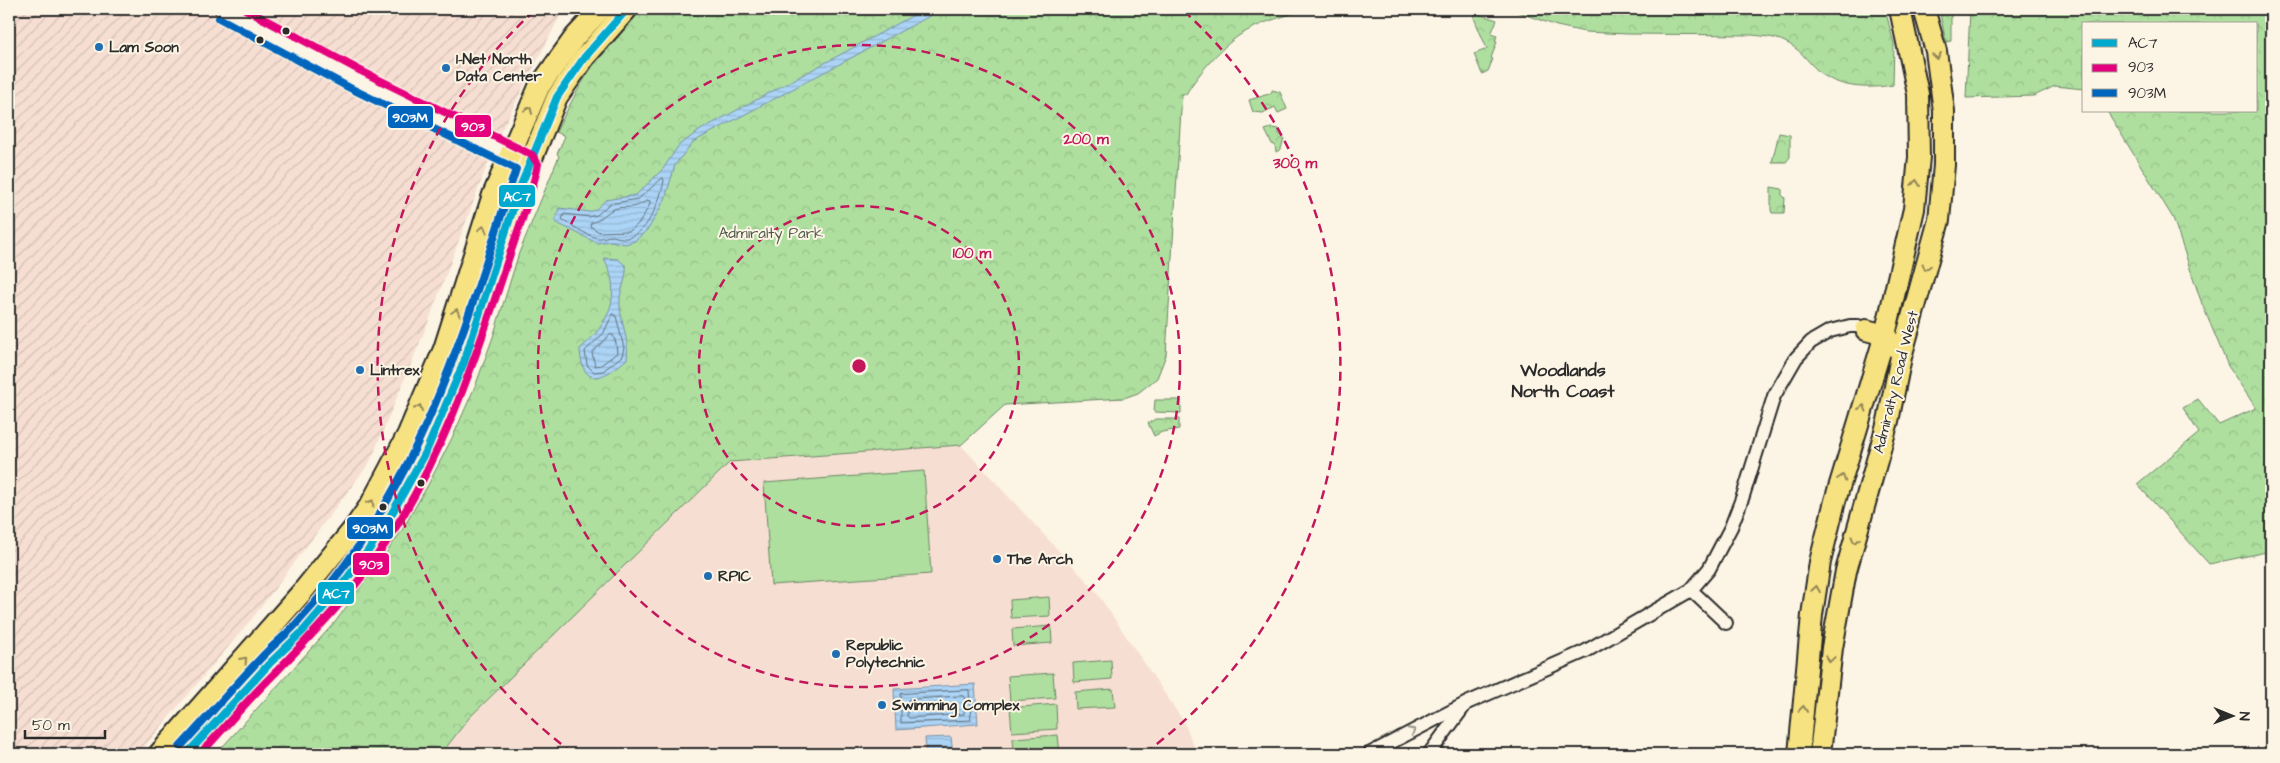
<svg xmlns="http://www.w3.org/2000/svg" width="2280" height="763" font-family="'Architects Daughter',sans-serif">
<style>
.built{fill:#f6dfd2}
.industrial{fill:url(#industrial-furrows)}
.green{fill:#aedf9f;stroke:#6c8565}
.forest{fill:url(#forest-crowns);stroke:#6c8565}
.water{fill:url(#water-rules);stroke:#7890a5}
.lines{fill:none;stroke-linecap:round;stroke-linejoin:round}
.shore{stroke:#5f6f7c;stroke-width:1}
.street-casing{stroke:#2b2b2b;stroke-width:16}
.secondary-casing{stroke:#2b2b2b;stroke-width:21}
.primary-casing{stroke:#2b2b2b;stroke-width:24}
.street{stroke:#fcf5e5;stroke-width:12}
.secondary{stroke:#fcf5e5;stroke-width:18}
.primary{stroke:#f7e281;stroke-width:20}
.bus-1-casing{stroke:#fcf5e5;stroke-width:11}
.bus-2-casing{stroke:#fcf5e5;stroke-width:11}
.bus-3-casing{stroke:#fcf5e5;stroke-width:11}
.bus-1{stroke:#00a9ce;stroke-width:8}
.bus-2{stroke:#e5007d;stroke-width:8}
.bus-3{stroke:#0065bd;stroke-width:8}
.oneway{stroke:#918656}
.oneway2{stroke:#949088}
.ring{fill:none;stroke:#c2185b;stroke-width:2.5;stroke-dasharray:9 6}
.bus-dot{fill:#2b2b2b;stroke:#fcf5e5;stroke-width:2}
.poi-dot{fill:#1f6fb2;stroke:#fcf5e5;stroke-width:2}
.labels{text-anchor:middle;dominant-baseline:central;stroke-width:4;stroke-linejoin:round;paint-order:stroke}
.poi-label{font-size:15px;font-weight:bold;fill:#2b2b2b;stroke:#fcf5e5;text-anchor:start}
.park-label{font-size:15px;fill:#4c5848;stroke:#fcf5e5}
.street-label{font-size:15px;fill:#2b2b2b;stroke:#fcf5e5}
.quarter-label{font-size:18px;font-weight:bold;fill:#2b2b2b;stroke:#fcf5e5}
.centre{fill:#c2185b;stroke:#fcf5e5;stroke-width:2.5}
.ring-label{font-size:15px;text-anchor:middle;font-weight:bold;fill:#c2185b;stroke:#fcf5e5;stroke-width:4;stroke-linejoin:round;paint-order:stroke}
.line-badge{stroke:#fcf5e5;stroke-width:2}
.badge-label{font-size:14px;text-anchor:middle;font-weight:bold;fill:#fff}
</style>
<defs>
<pattern id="industrial-furrows" width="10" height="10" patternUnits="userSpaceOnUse" patternTransform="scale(1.25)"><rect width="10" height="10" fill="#f6dfd2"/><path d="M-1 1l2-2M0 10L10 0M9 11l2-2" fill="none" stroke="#d3c0b4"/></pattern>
<pattern id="forest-crowns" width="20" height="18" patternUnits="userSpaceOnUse" patternTransform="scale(1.25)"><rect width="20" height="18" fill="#aedf9f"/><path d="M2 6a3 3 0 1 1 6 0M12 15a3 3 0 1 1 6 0" fill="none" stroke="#96c089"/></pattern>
<pattern id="water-rules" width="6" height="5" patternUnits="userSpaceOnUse" patternTransform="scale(1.25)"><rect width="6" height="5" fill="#acd4f6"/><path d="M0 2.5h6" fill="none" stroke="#94b6d3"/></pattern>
</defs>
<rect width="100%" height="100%" fill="#fcf5e5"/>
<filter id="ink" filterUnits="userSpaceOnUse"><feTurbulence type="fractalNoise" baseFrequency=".02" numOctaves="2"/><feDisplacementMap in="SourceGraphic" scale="10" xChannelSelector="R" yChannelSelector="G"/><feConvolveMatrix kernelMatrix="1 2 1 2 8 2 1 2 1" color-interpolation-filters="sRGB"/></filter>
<g filter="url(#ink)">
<!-- built -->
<polygon class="built" points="961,445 1095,590 1184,722 1197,754 441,754 469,718 730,462"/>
<!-- industrial -->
<polygon class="industrial" points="9,9 568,9 560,16 497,139 428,323 370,462 255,615 138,754 9,754"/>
<!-- green -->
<g class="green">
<polygon points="1155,400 1181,400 1181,413 1154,412"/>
<polygon points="924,471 931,574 771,585 764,483"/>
<polygon points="1049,597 1050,616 1011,618 1010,600"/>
<polygon points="1051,626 1052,643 1013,646 1012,629"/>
<polygon points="1111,660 1112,679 1074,682 1073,663"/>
<polygon points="1053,673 1055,698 1010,701 1008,676"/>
<polygon points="1113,689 1115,707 1076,709 1075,692"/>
<polygon points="1056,704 1057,729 1012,732 1010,708"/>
<polygon points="1058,735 1060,754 1014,754 1013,738"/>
</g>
<!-- forest -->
<g class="forest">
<path d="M640,9H1307C1286,16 1264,21 1245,32C1224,43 1198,74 1186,94H1182L1166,355L1157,378L1138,393L1124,398L1005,405L961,445L730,462L469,718L441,754H216L336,621L401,532L428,485L454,434L476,384L493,337L519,253L559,156L557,154L565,136L556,132C578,87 603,43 640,9Z"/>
<path d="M1509,9H1885L1894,44L1893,85C1868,89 1839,89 1818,71C1805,59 1801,49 1783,41C1774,37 1762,36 1752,35L1628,34L1585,32L1557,26Z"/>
<polygon points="1939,9 1951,9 1951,41 1946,42"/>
<polygon points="1970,9 2271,9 2271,551 2209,564 2137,484 2199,433 2183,408 2198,399 2219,425 2256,408 2228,366 2202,304 2173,218 2107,111 2256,111 2256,24 2084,24 2084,89 2055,86 2034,96 1966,98"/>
<polygon points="1475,13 1497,20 1491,34 1497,36 1495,41 1497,42 1491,58 1493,59 1488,71 1482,74 1474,54 1487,49 1474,18"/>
<polygon points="1272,90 1280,92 1287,109 1278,113 1275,107 1263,113 1253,112 1249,100 1272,93"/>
<polygon points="1271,128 1279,129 1279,134 1284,138 1281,149 1276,152 1275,145 1272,144 1265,130"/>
<polygon points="1779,133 1790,135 1790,157 1786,162 1772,162"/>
<polygon points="1771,187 1782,189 1782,195 1785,198 1784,213 1772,213 1771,210"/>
<polygon points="1156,419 1179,419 1179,429 1162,432 1154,436 1148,423"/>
</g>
<!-- water -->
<g class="water">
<polygon points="925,9 943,9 693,142 675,165 665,199 649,228 635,241 625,244 611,241 597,243 555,222 559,208 589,212 595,210 606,200 636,195 663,169 679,145 702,129"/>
<path d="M604,258L618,259L626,266C627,277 622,286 620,297C618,318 630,338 627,359C604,379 582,390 580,349C609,324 623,295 604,258Z"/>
<polygon points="975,684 978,724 896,730 894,689"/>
<polygon points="951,737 953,754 926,754 925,738"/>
</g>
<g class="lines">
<!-- shore -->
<g class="shore">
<path d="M663,178L664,181C660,200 649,233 627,238C622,239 618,237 612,236C607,236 601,239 597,238C586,235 571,225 562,219L564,214L589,217L597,215L609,204L638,199Z"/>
<path d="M647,200L650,201V204L640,222L630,231L599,232L590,226L591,223C601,220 604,214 612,210C623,204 633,212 647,200Z"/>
<polygon points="613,314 616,316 624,348 622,356 603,371 594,372 587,365 585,351 603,334"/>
<polygon points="610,335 613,335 616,343 617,353 601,365 595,366 592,353"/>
<polygon points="969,690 971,720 901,723 901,694"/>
<polygon points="963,696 965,699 964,714 909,718 907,716 908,700"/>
</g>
<!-- street casing -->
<g class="street-casing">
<g id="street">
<polyline points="1691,590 1726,623"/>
<polyline points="1369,754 1467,703 1586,651 1691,590 1709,569 1731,527 1743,496 1774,396 1796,358 1811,342 1830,331 1850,326 1858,326 1866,330"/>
<polyline points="1429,754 1465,705"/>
</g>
</g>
<!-- secondary casing -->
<g class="secondary-casing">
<polyline id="secondary" points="224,9 354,79 528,164"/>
</g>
<!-- primary casing -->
<g class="primary-casing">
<g id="primary">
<polyline points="1866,330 1885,335 1893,346"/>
<polyline points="159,754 303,591 355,527 371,504 408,434 444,349 493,195 539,87 575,37 601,9"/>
<polyline points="187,754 269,664 303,631 335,594 368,551 391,515 425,454 464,362 519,190 557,97 584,58 627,9"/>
<polyline points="1799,754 1812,615 1820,562 1835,501 1885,335 1914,209 1919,157 1918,94 1900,9"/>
<polyline points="1820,754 1832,648 1846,571 1888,421 1901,357 1939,220 1944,165 1944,111 1936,51 1924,9"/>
</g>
</g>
<!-- street -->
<use href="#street" class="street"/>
<!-- secondary -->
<use href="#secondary" class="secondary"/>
<!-- primary -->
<use href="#primary" class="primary"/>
<!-- bus-1 casing -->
<g class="bus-1-casing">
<polyline id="bus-1" points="187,754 269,664 303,631 335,594 368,551 391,515 425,454 464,362 519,190 557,97 584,58 627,9"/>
</g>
<!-- bus-2 casing -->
<g class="bus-2-casing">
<path id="bus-2" d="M200,754C226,726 250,697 277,671C312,634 347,599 376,557C438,470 472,369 505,269C516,234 531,199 538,164L532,155L359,70L245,9"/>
</g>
<!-- bus-3 casing -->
<g class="bus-3-casing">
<path id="bus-3" d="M180,747C207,718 233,687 261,658C272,646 285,636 296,624C319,599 341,572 360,544C438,431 474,298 516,169L350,88L219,18"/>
</g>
<!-- bus-1 -->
<use href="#bus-1" class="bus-1"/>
<!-- bus-2 -->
<use href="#bus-2" class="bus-2"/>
<!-- bus-3 -->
<use href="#bus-3" class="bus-3"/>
</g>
<!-- one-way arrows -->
<defs><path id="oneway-chevron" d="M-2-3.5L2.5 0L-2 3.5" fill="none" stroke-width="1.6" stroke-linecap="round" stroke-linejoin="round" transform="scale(1.25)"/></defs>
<g class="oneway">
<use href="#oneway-chevron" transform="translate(1937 56) rotate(81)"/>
<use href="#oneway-chevron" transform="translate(529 110) rotate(-67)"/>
<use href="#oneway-chevron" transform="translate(1916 183) rotate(-84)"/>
<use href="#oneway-chevron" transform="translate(483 229) rotate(-73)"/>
<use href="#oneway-chevron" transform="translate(1926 267) rotate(106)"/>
<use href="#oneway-chevron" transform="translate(456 312) rotate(-72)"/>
<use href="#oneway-chevron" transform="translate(419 408) rotate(-67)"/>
<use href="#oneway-chevron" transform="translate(1863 408) rotate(-73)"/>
<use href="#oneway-chevron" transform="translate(1842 478) rotate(-72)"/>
<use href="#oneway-chevron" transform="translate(371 503) rotate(-58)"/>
<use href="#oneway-chevron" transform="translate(1855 540) rotate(106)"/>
<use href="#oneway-chevron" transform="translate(1816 589) rotate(-81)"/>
<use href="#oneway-chevron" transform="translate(1830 659) rotate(98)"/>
<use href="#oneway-chevron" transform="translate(244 660) rotate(-48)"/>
<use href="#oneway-chevron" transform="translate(1803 709) rotate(-85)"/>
</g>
<use class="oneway2" href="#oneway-chevron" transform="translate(1412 731) rotate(-28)"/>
</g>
<!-- distance rings -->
<g class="ring">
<circle cx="859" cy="366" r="160"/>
<circle cx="859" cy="366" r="321"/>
<path d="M573 753A481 481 0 0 1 534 11M1184 11A481 481 0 0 1 1145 753"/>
</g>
<!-- markers -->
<g class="bus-dot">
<circle cx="286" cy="31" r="4.5"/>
<circle cx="260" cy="40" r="4.5"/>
<circle cx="421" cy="483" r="4.5"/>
<circle cx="383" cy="507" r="4.5"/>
</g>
<g class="poi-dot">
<circle cx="99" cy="47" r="5"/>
<circle cx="446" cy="68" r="5"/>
<circle cx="360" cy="370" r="5"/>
<circle cx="997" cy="559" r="5"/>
<circle cx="708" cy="576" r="5"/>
<circle cx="836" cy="654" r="5"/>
<circle cx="882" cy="705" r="5"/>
</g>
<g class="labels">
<!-- poi labels -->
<g class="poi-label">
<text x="109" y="47">Lam Soon</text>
<text x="456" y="59">1-Net North<tspan x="456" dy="17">Data Center</tspan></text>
<text x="370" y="370">Lintrex</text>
<text x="1007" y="559">The Arch</text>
<text x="718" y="576">RPIC</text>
<text x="846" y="645">Republic<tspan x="846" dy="17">Polytechnic</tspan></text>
<text x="892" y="705">Swimming Complex</text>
</g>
<!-- park labels -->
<g class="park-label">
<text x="771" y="233">Admiralty Park</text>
</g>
<!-- street labels -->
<g class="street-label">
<text transform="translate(1896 382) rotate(-76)">Admiralty Road West</text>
</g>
<!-- quarter labels -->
<g class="quarter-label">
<text x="1563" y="370">Woodlands<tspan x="1563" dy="21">North Coast</tspan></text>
</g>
</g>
<circle cx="859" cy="366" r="8" class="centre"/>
<g class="ring-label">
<text x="1086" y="144">200 m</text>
<text x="1295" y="168">300 m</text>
<text x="972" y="258">100 m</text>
</g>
<g class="line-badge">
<rect x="387" y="105" width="47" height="24" rx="5" fill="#0065bd"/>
<rect x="454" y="114" width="38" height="24" rx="5" fill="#e5007d"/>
<rect x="498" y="184" width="38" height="24" rx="5" fill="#00a9ce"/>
<rect x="346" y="516" width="48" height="24" rx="5" fill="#0065bd"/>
<rect x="352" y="552" width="38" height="24" rx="5" fill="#e5007d"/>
<rect x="317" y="581" width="38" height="24" rx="5" fill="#00a9ce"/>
</g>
<g class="badge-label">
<text x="410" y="122">903M</text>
<text x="473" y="131">903</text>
<text x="517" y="201">AC7</text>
<text x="370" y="533">903M</text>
<text x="371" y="569">903</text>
<text x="336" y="598">AC7</text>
</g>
<!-- margin -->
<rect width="2280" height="763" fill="none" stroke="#fcf5e5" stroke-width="30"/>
<rect x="15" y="15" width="2250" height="733" fill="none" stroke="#2b2b2b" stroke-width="2" filter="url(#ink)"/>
<!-- legend -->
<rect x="2082" y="22" width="175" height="90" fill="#fcf5e5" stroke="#a8a49b"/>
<rect x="2092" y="39" width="25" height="8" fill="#00a9ce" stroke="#a8a49b"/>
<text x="2128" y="48" font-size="15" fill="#2b2b2b">AC7</text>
<rect x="2092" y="64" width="25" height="8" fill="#e5007d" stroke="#a8a49b"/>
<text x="2128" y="72" font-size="15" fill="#2b2b2b">903</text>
<rect x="2092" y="89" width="25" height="8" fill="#0065bd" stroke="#a8a49b"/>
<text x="2128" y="98" font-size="15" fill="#2b2b2b">903M</text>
<!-- north arrow -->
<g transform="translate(2232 716) rotate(91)" stroke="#fcf5e5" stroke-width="4" paint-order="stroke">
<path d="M0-4L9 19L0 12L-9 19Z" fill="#2b2b2b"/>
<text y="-8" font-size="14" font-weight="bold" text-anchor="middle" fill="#2b2b2b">N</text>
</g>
<!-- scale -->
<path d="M25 730v8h80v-8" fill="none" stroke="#2b2b2b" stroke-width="2.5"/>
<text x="32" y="730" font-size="15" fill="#2b2b2b" stroke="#fcf5e5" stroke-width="4" paint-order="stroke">50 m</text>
</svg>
